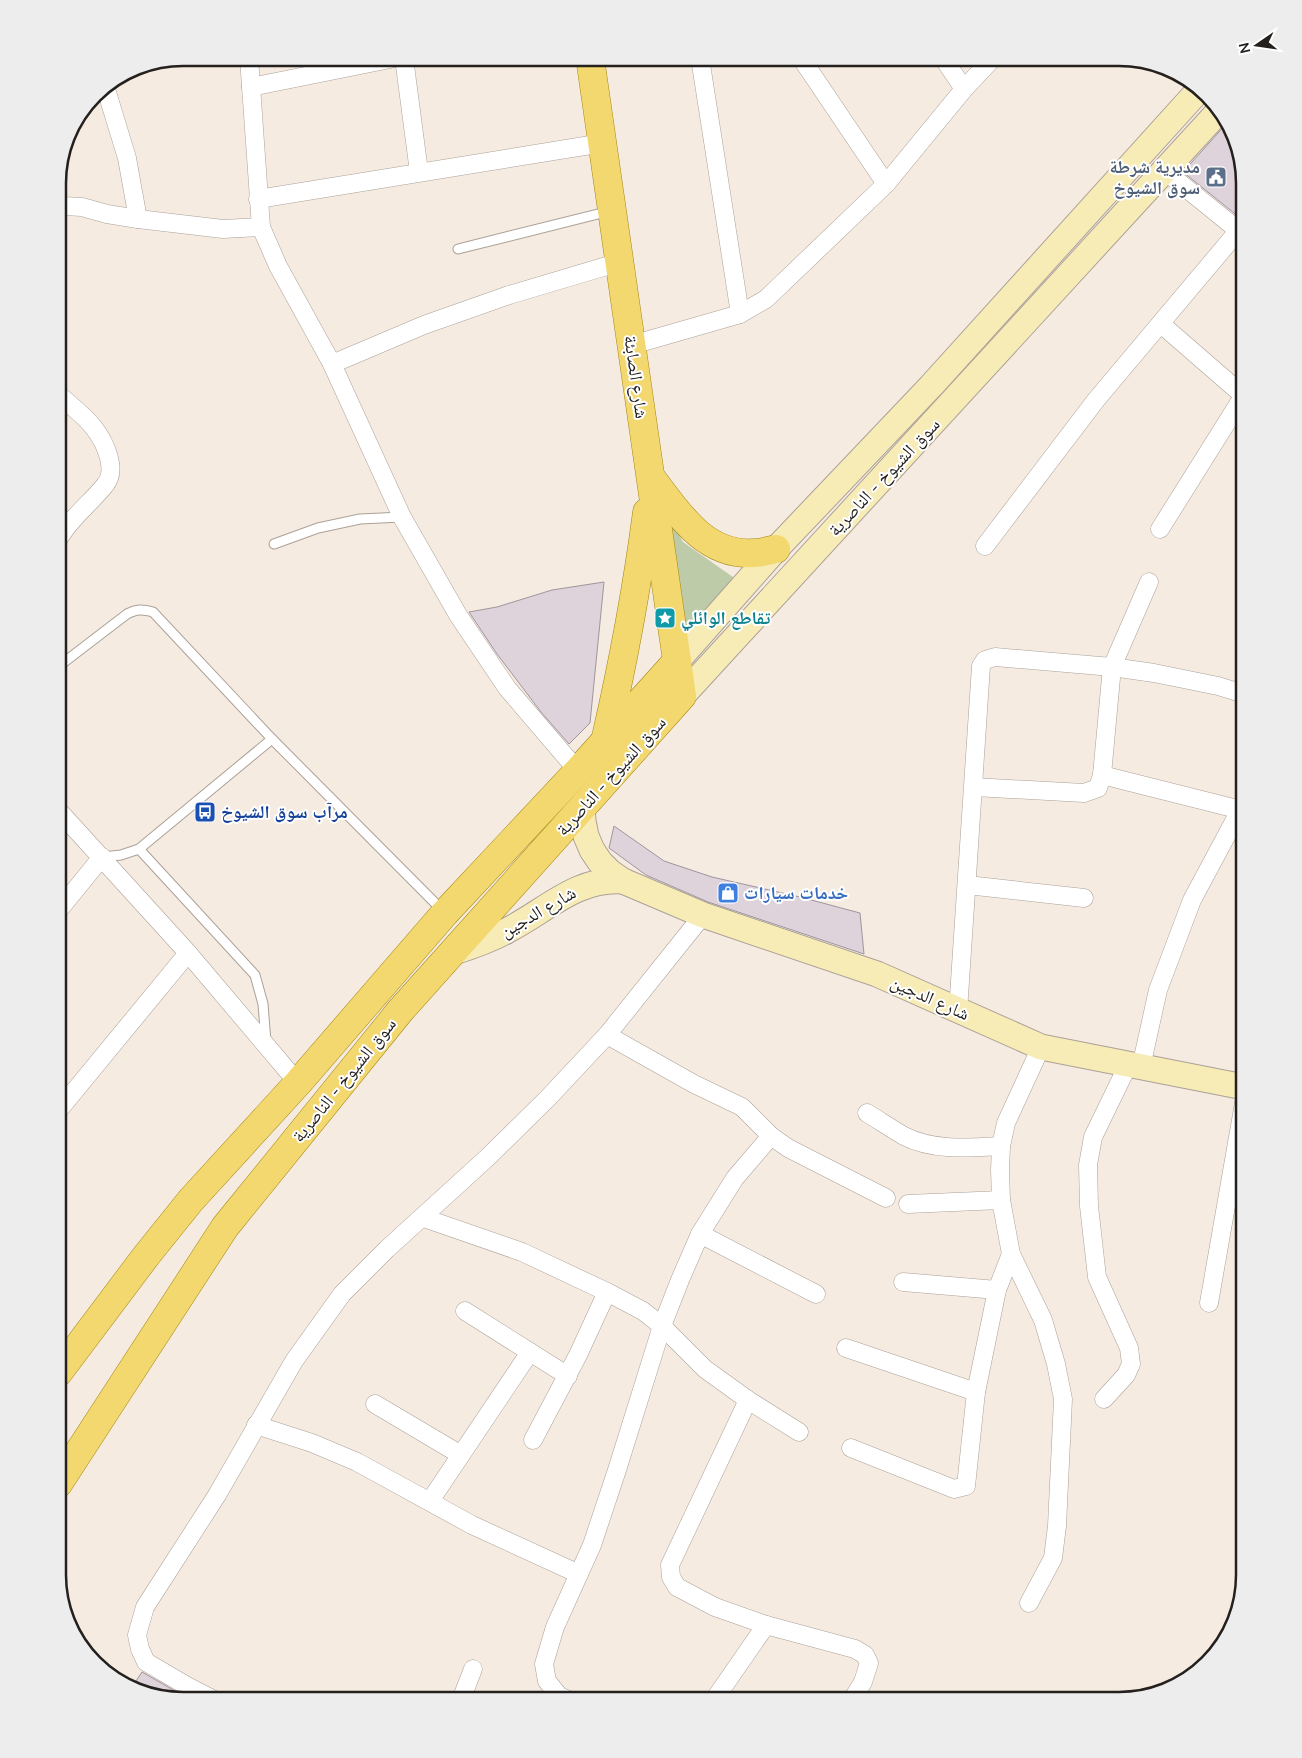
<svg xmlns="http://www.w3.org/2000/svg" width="1302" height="1758" font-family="'Nunito Sans','Noto Naskh Arabic',sans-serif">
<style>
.green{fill:#becba8}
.building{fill:#dfd3db;stroke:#a0959c}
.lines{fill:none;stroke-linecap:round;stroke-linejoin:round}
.lane-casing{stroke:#aba198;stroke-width:11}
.street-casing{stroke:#aba198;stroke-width:19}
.secondary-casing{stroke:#aba198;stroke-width:27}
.primary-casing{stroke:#a48713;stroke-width:29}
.lane{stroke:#fff;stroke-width:9}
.street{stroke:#fff;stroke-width:18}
.secondary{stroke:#f8ecb6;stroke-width:25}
.primary{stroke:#f2d86e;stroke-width:28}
.labels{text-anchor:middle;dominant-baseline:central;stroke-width:4;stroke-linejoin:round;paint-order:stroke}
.service-label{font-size:18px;font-weight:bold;fill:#4e5e75;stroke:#fff;text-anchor:end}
.street-label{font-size:18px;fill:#24201d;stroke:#fff}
.culture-label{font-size:18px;font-weight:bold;fill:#0d838f;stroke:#fff;text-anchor:start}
.transit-label{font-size:18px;font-weight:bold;fill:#164399;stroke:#fff;text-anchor:start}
.shop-label{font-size:18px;font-weight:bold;fill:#366cbe;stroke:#fff;text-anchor:start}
.rim{fill:none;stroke:#24201d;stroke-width:2.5}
</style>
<rect width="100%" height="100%" fill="#f6ebe1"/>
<!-- green -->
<polygon class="green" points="670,524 674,525 683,542 740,582 685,634"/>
<!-- building -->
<g class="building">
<polygon points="1228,122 1244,183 1244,221 1183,172"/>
<polygon points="604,582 590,723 569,744 541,712 497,654 469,612 497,607 552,590"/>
<polygon points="614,826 664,861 712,877 800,897 860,913 864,954 708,902 646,875 609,848"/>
<polygon points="142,1672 182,1695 191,1700 175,1700 132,1687"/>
</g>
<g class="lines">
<!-- lane casing -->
<g class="lane-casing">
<g id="lane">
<polyline points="458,249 610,211"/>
<polyline points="274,544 318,528 360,519 402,517"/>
<path d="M58,669L63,663L127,614C137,609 142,609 153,612L272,739L443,911"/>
<polyline points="139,849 255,975 263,1004 266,1042"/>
<polyline points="102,857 121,855 139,849 272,739"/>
</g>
</g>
<!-- street casing -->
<g class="street-casing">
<g id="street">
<polyline points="249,58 261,227 278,266 332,364 402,517 458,615 507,688 578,771"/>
<polyline points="404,58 419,172"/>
<polyline points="700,58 740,314"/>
<polyline points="801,58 886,184"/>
<polyline points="943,58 964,89"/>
<polyline points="105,86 127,158 138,219"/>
<polyline points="251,87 395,58"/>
<polyline points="1165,171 1244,235"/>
<polyline points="258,199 603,143"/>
<polyline points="58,207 63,206 82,207 107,214 138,219 223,229 261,227"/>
<polyline points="1161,324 1244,396"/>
<polyline points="632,345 740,314 766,299 886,184 964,89 993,58"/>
<polyline points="332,364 424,325 509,295 620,262"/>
<polyline points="1160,529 1244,395"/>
<path d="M58,540C70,518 90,504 105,485C118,470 105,442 94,428C84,415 70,405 58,394"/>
<polyline points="985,546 1096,400 1239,230"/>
<polyline points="1102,775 1241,810"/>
<polyline points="974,787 1084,793 1098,788 1102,775 1112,667 1149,582"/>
<polyline points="58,810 188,953 298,1083"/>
<polyline points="967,885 1084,898"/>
<polyline points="58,911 102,857"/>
<polyline points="958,1011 981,666 985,660 995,657 1112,667 1154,673 1218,686 1244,694"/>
<polyline points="607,1035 694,1084 742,1107 771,1136 788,1148 886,1198"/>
<polyline points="1141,1067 1158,990 1192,900 1244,803"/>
<polyline points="58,1111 188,953"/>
<path d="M867,1113C880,1121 892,1129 904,1136C933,1151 969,1148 1001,1146"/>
<polyline points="908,1204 1001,1200"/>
<polyline points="424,1218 522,1252 607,1292 643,1311 662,1326 705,1369 748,1400 799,1432"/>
<polyline points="700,1234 816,1294"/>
<polyline points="903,1282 997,1290"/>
<polyline points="1209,1303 1244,1103"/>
<polyline points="465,1311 568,1376"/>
<polyline points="846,1348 976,1392"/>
<polyline points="1104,1399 1126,1375 1131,1364 1129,1348 1097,1277 1089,1206 1088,1165 1093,1137 1128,1065"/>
<polyline points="748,1400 670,1565 671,1577 677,1587 715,1607 766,1625 855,1649 865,1655 869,1663 863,1682 852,1700"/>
<polyline points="375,1404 461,1455"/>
<polyline points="256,1425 312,1443 357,1462 472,1525 579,1574"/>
<polyline points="533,1440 578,1355 607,1292"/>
<polyline points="851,1448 954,1489 966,1486 976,1392 997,1290 1011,1254"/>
<polyline points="430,1501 530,1352"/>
<polyline points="1029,1603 1053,1558 1057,1526 1063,1399 1056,1364 1043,1320 1011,1254 1001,1200 1000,1170 1001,1146 1006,1123 1041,1047"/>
<polyline points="214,1700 187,1686 146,1662 140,1649 137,1635 145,1607 217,1495 294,1361 342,1294 387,1249 488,1157 548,1098 607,1035 703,915"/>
<polyline points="461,1700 473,1669"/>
<polyline points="569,1700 559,1696 547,1681 544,1664 555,1627 592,1545 617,1470 662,1326 680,1280 700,1234 735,1178 771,1136"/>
<polyline points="714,1700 766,1625"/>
</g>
</g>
<!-- secondary casing -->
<g class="secondary-casing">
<g id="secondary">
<polyline points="677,661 776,549 931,386 1198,91"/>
<polyline points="682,696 1219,111"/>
<polyline points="582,807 583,821 586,836 592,850 600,862 610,872 623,881 703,915 877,974 1041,1047 1244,1087"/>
<path d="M454,952C473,946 491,940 508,930C547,910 576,878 623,881"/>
</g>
</g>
<!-- primary casing -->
<g class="primary-casing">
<g id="primary">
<path d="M653,480C678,513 705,556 753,553C760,553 768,551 776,549"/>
<path d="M606,737C623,663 637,588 647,512"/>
<polyline points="58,1373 146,1256 191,1200 298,1083 445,913 578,771 677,661"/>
<polyline points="58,1484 225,1227 400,1011 682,696 590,58"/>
</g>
</g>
<!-- lane -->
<use href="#lane" class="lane"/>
<!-- street -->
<use href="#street" class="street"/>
<!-- secondary -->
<use href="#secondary" class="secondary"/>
<!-- primary -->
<use href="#primary" class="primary"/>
</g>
<!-- icons -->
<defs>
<g id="civic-square" transform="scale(1.125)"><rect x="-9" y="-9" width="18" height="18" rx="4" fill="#5c6f8a" stroke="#fff"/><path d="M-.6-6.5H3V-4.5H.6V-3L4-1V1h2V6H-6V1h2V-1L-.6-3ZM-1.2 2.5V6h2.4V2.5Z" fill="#fff"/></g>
<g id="sight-square" transform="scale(1.125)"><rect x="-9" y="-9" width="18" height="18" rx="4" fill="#0f9aa8" stroke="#fff"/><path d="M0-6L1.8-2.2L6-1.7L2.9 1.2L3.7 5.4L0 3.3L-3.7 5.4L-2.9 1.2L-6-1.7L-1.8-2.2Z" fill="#fff"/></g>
<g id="bus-square" transform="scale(1.125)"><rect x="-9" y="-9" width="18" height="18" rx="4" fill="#1a4fb4" stroke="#fff"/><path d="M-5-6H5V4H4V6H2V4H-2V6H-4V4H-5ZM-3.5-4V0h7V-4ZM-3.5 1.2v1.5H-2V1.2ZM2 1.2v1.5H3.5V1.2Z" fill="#fff"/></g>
<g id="shop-square" transform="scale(1.125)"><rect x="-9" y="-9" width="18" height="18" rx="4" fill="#3f7fe0" stroke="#fff"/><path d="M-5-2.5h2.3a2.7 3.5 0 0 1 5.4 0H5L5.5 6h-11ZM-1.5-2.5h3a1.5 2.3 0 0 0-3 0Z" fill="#fff"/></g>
</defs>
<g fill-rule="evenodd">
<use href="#civic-square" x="1216" y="177"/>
<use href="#sight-square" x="665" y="618"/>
<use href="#bus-square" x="205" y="812"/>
<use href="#shop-square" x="728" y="893"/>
</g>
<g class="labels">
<!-- service labels -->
<g class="service-label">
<text x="1200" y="167">مديرية شرطة<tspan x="1200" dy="21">سوق الشيوخ</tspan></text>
</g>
<!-- street labels -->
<g class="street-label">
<text transform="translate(636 377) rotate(82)">شارع الصابئة</text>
<text transform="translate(884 477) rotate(-47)">سوق الشيوخ - الناصرية</text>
<text transform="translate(611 776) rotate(-48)">سوق الشيوخ - الناصرية</text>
<text transform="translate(538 912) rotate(-30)">شارع الدجين</text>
<text transform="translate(930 998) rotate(24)">شارع الدجين</text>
<text transform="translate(344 1080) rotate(-51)">سوق الشيوخ - الناصرية</text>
</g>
<!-- culture labels -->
<g class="culture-label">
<text x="681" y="618">تقاطع الوائلي</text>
</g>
<!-- transit labels -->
<g class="transit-label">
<text x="221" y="812">مرآب سوق الشيوخ</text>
</g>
<!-- shop labels -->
<g class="shop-label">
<text x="744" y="893">خدمات سيارات</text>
</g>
</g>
<!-- crop -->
<path d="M0 0H1302V1758H0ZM183 66H1119A117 117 0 0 1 1236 183V1575A117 117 0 0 1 1119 1692H183A117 117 0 0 1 66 1575V183A117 117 0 0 1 183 66Z" fill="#ededed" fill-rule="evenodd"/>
<path class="rim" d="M183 66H1119A117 117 0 0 1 1236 183V1575A117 117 0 0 1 1119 1692H183A117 117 0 0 1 66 1575V183A117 117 0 0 1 183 66Z"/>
<!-- north arrow -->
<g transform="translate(1257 45) rotate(257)" stroke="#ffffff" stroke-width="4" paint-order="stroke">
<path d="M0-4L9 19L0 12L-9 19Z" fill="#24201d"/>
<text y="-8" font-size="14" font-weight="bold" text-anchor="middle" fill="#24201d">N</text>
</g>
</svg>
